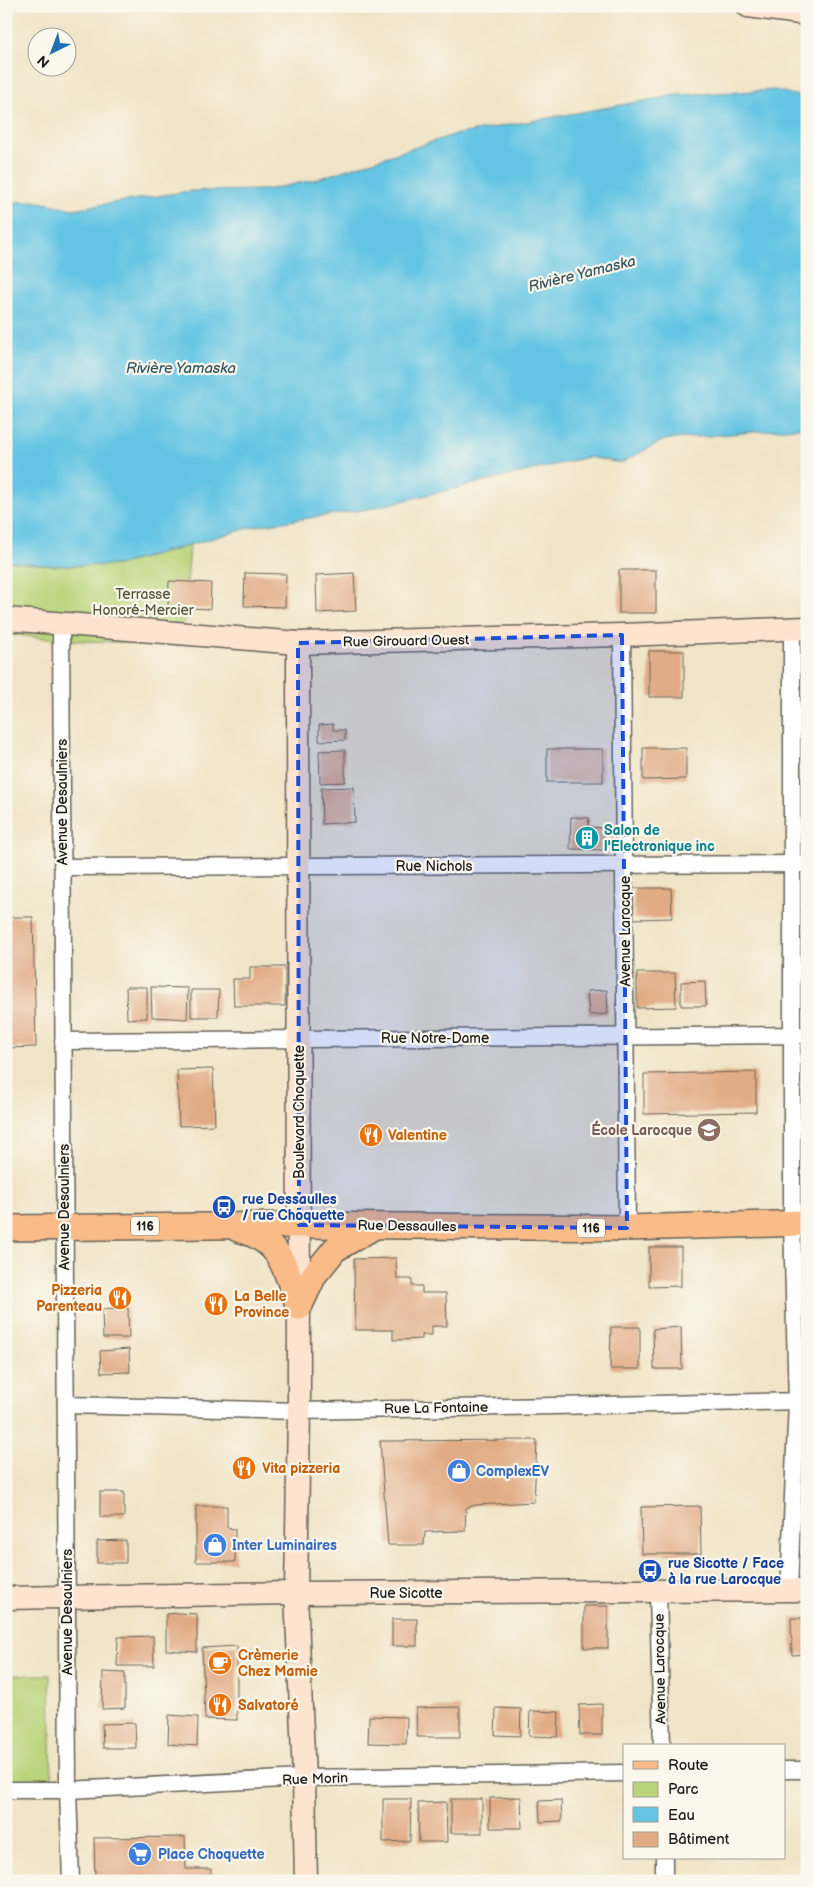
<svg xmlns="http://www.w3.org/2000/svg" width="813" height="1887" font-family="'Balsamiq Sans',sans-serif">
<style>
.green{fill:#b9d47a;stroke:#6a784b}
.water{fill:#64c5e3;stroke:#407080}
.building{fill:#e1ab85}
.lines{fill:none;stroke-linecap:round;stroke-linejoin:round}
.street-casing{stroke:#666258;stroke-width:19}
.secondary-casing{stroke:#666258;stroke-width:25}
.primary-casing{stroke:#666258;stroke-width:28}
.street{stroke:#fff;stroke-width:16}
.secondary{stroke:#fde4d0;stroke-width:22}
.primary{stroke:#f9bc89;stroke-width:25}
.marked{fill:#1d4ed8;fill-opacity:0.2;stroke:#1d4ed8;stroke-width:4;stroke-dasharray:10 6;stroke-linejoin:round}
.labels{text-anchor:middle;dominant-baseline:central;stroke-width:4.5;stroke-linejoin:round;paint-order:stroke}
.shield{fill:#fbf7ec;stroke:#5f5e5a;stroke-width:1}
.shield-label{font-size:12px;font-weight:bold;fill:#1c1c1c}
.park-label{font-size:14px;fill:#535c3d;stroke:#fbf7ec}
.street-label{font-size:14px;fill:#1c1c1c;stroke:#fbf7ec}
.culture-label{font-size:14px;font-weight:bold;fill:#0d838f;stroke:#fbf7ec;text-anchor:start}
.education-label{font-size:14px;font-weight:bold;fill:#785e54;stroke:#fbf7ec;text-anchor:end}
.food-label{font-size:14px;font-weight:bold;fill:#c56008;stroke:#fbf7ec;text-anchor:start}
.transit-label{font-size:14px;font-weight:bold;fill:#164399;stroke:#fbf7ec;text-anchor:start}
.shop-label{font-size:14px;font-weight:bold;fill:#366cbe;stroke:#fbf7ec;text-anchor:start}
.water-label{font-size:15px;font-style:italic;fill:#355762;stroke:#fbf7ec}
</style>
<rect width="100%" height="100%" fill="#fbf7ec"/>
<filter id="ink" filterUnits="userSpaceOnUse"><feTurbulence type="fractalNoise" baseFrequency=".02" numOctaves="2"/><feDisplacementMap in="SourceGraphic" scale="10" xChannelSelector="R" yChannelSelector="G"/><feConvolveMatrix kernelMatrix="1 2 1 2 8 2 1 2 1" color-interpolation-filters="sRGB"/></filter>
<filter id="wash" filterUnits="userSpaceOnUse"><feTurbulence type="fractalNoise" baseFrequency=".0096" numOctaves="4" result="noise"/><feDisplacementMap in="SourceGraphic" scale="20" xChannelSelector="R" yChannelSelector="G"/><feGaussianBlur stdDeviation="1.12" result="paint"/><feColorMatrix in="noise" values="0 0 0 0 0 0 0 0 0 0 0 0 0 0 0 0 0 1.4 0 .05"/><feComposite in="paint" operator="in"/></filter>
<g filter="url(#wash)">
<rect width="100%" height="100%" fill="#f0e4c6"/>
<!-- green -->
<g class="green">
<polygon points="190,546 182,645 63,640 6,634 6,561 56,566 118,565"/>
<polygon points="6,1675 50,1675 52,1790 6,1790"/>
</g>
<!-- water -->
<polygon class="water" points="775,90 807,98 807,427 664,440 621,463 588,457 368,509 256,526 118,565 56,566 6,561 6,203 34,201 73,209 190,191 266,190 314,180 453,135 677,95"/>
<g id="blocks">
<!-- building -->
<g class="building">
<rect x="619" y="570" width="37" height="43"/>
<polygon points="245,573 286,574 285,607 244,606"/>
<polygon points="354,573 356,611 317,613 316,575"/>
<polygon points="169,581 211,583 210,609 168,607"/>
<rect x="649" y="651" width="35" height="46"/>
<polygon points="333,724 333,730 345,730 345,740 319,741 319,725"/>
<polygon points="643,748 686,748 686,779 643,780"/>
<rect x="547" y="749" width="56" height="33"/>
<polygon points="345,750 345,782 320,783 319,751"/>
<polygon points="354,787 355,822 322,824 321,788"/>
<polygon points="571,817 589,818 588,827 604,828 603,850 570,849"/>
<polygon points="633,888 671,888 672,918 634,919"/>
<polygon points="6,917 33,917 36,1047 6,1048"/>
<polygon points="250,967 285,967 285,1006 234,1006 233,979 250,979"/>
<polygon points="637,973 675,973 676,1007 637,1008"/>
<polygon points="705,981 706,1006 681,1006 681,982"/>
<polygon points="126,987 147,987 147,1018 127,1019"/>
<polygon points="151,987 188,988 187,1019 152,1017"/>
<polygon points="191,990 219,990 218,1017 191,1017"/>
<polygon points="607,990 608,1014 589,1015 587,991"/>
<polygon points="213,1069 215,1125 179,1126 177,1070"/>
<polygon points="756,1072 756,1112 644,1114 644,1074"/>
<polygon points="649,1247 681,1247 681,1286 649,1287"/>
<polygon points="396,1258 397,1279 412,1279 412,1286 422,1286 422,1293 446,1293 447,1326 432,1326 432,1335 422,1335 422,1339 393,1340 393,1330 355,1330 354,1259"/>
<polygon points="128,1308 129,1338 103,1338 102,1309"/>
<polygon points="611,1327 640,1327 640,1369 610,1369"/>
<polygon points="681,1327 682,1369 654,1369 653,1329"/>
<polygon points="129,1349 130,1372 101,1373 100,1351"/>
<polygon points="537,1440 534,1502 476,1505 466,1508 465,1531 425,1532 424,1545 388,1545 380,1441"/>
<rect x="100" y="1492" width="24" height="25"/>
<polygon points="196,1506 227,1506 227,1528 235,1529 235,1562 196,1562"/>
<polygon points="700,1506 701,1554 642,1554 641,1507"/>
<polygon points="126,1540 126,1563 97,1563 97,1541"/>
<rect x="584" y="1606" width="24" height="42"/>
<polygon points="178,1613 197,1614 197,1652 166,1650 166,1614"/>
<polygon points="791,1618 807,1618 807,1654 792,1655"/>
<rect x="392" y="1619" width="25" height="27"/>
<polygon points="153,1636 154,1666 117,1666 118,1637"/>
<polygon points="237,1646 237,1720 205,1719 202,1648"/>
<polygon points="103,1672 125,1673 125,1708 102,1709"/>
<polygon points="602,1704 602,1735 580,1735 579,1705"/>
<polygon points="460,1707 460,1737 417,1737 416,1708"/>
<polygon points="496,1708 521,1709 520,1736 495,1735"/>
<polygon points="530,1711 559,1712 558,1737 529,1736"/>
<polygon points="169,1715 198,1717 197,1746 168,1744"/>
<polygon points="369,1716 407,1717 406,1744 368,1743"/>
<polygon points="135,1723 136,1748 103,1748 102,1724"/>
<polygon points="521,1797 522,1828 490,1828 490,1798"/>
<polygon points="383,1799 411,1799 410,1841 383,1842"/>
<rect x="451" y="1799" width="31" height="34"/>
<polygon points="561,1800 562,1821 540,1822 539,1801"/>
<polygon points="446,1802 447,1842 419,1842 418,1803"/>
<polygon points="185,1837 186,1869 211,1869 211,1881 95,1881 94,1838"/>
</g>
</g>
</g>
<g filter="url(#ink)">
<use href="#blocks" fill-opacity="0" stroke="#666258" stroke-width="1"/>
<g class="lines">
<!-- street casing -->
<g class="street-casing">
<g id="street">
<polyline points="61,624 68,1790 71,1881"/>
<polyline points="622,635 627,1228"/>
<polyline points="62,867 807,864"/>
<polyline points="63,1041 807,1035"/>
<polyline points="66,1405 299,1411 806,1401"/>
<polyline points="789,1591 797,1401 792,1223 792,627"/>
<polyline points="658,1592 662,1746"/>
<polyline points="784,1770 807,1770"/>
<polyline points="6,1790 68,1790 304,1778 624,1773"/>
<polyline points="664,1858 664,1881"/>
</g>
</g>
<!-- secondary casing -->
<g class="secondary-casing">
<g id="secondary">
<polyline points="748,6 807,14"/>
<polyline points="6,619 298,643 622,635 807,628"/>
<polyline points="298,643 299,1411 296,1593 304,1778 306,1881"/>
<polyline points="6,1598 296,1593 807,1590"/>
</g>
</g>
<!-- primary casing -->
<g class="primary-casing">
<g id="primary">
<polyline points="6,1228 299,1225 627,1228 807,1223"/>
<path d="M238,1229C283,1241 285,1269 299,1307"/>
<polyline points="299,1307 314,1275 335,1249 375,1226"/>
</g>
</g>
<!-- street -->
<use href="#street" class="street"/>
<!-- secondary -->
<use href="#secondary" class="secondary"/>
<!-- primary -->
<use href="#primary" class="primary"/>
</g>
</g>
<!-- marked area -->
<path class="marked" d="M622,635L627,1228L299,1225L298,643Z"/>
<!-- icons -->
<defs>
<g id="building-disc" transform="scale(1.25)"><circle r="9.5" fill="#0f9aa8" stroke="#fbf7ec"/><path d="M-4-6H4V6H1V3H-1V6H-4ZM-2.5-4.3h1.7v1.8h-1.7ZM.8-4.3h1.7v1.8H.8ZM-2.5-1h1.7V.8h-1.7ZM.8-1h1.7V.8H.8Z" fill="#fff"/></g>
<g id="school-disc" transform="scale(1.25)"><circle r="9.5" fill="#8d6e63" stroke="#fbf7ec"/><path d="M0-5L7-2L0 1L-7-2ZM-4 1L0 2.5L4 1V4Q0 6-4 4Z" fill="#fff"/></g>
<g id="restaurant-disc" transform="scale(1.25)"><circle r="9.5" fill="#e8710a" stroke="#fbf7ec"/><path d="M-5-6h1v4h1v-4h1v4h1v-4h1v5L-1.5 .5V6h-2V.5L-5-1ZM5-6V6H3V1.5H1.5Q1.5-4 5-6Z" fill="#fff"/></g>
<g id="bus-disc" transform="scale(1.25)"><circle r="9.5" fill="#1a4fb4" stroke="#fbf7ec"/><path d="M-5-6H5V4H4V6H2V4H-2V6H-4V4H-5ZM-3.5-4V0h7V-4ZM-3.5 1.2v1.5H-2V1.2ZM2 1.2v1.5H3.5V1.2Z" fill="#fff"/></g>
<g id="shop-disc" transform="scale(1.25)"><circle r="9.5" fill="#3f7fe0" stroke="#fbf7ec"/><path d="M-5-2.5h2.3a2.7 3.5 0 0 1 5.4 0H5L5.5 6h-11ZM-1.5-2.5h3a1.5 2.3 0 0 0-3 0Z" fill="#fff"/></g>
<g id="cafe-disc" transform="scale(1.25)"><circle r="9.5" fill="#e8710a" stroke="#fbf7ec"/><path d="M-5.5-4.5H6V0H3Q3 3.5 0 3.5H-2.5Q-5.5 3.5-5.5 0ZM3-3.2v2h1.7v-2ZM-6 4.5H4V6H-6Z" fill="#fff"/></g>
<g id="supermarket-disc" transform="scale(1.25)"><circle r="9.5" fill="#3f7fe0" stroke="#fbf7ec"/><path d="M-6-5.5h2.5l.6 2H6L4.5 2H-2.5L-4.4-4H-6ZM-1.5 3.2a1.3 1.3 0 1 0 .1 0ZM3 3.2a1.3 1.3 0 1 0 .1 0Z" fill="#fff"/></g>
</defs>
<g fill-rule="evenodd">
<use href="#building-disc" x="587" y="838"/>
<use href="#school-disc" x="709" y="1130"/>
<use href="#restaurant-disc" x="371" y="1135"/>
<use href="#bus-disc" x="224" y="1207"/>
<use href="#restaurant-disc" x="120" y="1298"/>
<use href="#restaurant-disc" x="216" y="1304"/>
<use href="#restaurant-disc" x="244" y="1468"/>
<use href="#shop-disc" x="459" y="1471"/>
<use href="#shop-disc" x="215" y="1545"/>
<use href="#bus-disc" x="650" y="1571"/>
<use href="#cafe-disc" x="220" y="1663"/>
<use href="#restaurant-disc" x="220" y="1705"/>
<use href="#supermarket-disc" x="140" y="1854"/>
</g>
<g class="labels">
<!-- shield labels -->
<g class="shield">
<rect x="131" y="1216.5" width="28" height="19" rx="4"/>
<rect x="577" y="1218.5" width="28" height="19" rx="4"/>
</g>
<g class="shield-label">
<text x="145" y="1226">116</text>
<text x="591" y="1228">116</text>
</g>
<!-- park labels -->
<g class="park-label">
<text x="143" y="594">Terrasse<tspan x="143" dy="16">Honoré-Mercier</tspan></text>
</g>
<!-- street labels -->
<g class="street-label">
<text transform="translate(406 641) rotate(-1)">Rue Girouard Ouest</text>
<text transform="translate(62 802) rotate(-90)">Avenue Desaulniers</text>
<text x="434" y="866">Rue Nichols</text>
<text transform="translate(625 931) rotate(-90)">Avenue Larocque</text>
<text x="435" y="1038">Rue Notre-Dame</text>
<text transform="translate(299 1112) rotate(-90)">Boulevard Choquette</text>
<text transform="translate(64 1207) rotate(-90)">Avenue Desaulniers</text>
<text transform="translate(407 1226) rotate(1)">Rue Dessaulles</text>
<text transform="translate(436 1408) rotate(-1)">Rue La Fontaine</text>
<text x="406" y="1593">Rue Sicotte</text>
<text transform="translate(67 1612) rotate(-90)">Avenue Desaulniers</text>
<text transform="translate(660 1669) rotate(-91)">Avenue Larocque</text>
<text transform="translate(315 1779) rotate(-2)">Rue Morin</text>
</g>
<!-- culture labels -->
<g class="culture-label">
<text x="604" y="830">Salon de<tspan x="604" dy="16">l'Electronique inc</tspan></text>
</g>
<!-- education labels -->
<g class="education-label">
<text x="692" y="1130">École Larocque</text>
</g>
<!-- food labels -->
<g class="food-label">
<text x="388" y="1135">Valentine</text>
<text x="102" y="1290" text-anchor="end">Pizzeria<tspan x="102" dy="16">Parenteau</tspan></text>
<text x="234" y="1296">La Belle<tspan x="234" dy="16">Province</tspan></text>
<text x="262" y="1468">Vita pizzeria</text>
<text x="238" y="1655">Crèmerie<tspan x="238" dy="16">Chez Mamie</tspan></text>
<text x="238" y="1705">Salvatoré</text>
</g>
<!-- transit labels -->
<g class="transit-label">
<text x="242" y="1199">rue Dessaulles<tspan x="242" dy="16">/ rue Choquette</tspan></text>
<text x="668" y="1563">rue Sicotte / Face<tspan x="668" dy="16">à la rue Larocque</tspan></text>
</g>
<!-- shop labels -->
<g class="shop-label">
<text x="476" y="1471">ComplexEV</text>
<text x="232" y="1545">Inter Luminaires</text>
<text x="158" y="1854">Place Choquette</text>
</g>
<!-- water labels -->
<g class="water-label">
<text transform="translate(582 274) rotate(-14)">Rivière Yamaska</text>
<text x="181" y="368">Rivière Yamaska</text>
</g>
</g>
<!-- margin -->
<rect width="813" height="1887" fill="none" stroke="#fbf7ec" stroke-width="25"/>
<!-- legend -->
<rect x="623" y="1744" width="162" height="115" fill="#fbf7ec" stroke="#a29f99"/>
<rect x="633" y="1761" width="25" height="8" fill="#f9bc89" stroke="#a29f99"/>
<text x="668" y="1770" font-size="15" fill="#1c1c1c">Route</text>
<rect x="633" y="1782" width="25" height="15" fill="#b9d47a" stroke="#a29f99"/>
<text x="668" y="1794" font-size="15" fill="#1c1c1c">Parc</text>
<rect x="633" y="1807" width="25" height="15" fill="#64c5e3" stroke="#a29f99"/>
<text x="668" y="1820" font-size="15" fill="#1c1c1c">Eau</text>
<rect x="633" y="1832" width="25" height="15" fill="#e1ab85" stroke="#a29f99"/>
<text x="668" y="1844" font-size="15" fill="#1c1c1c">Bâtiment</text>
<!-- north arrow -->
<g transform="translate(52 52) rotate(222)"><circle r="24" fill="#fbf7ec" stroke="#a29f99"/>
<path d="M0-4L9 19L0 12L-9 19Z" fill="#1f6fb2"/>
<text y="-8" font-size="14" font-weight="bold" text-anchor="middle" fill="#1c1c1c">N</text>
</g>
</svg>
